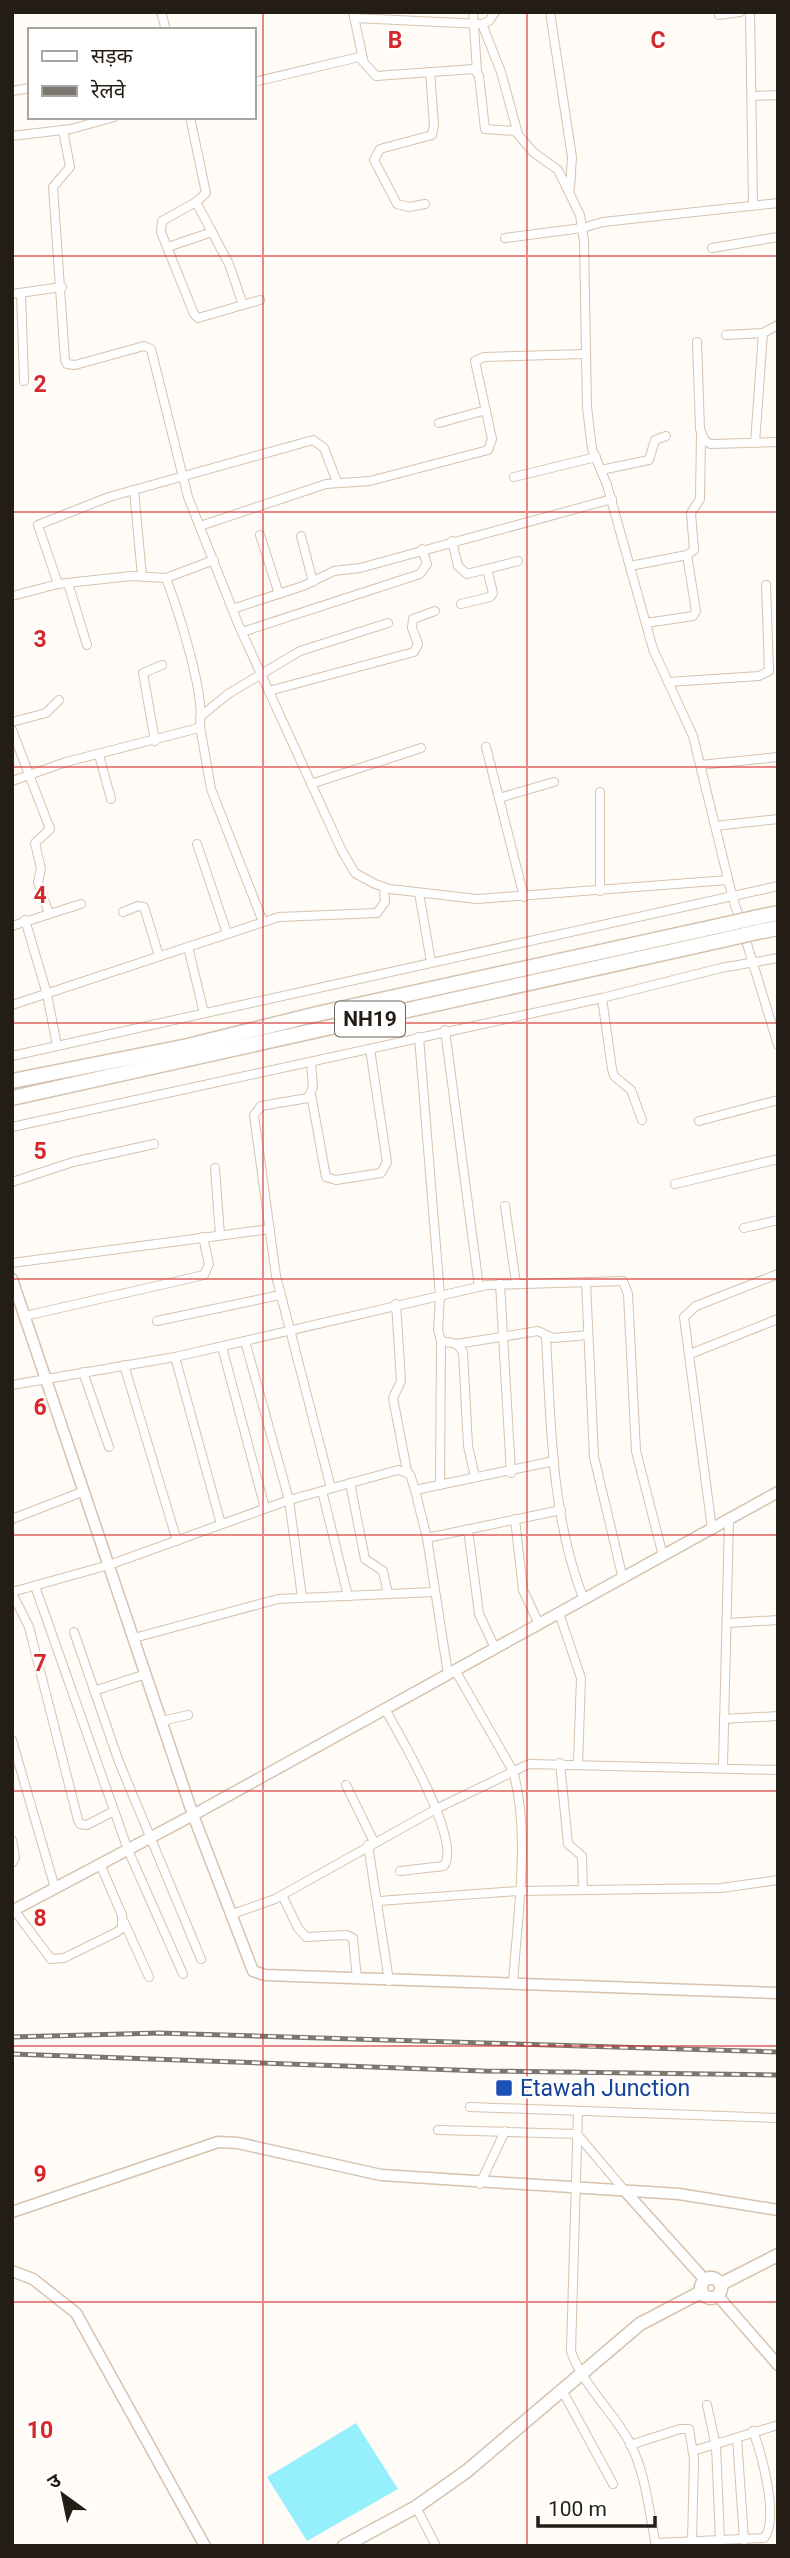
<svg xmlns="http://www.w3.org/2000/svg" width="790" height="2558" font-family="Roboto,'Noto Sans Devanagari',sans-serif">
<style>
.water{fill:#96effc}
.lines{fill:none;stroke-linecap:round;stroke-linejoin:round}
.minor-casing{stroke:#d7c2ae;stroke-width:10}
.tertiary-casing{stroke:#d7c2ae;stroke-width:13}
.primary-casing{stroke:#d7c2ae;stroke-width:15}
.trunk-casing{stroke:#d7c2ae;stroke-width:17}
.minor{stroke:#fff;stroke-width:8}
.tertiary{stroke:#fff;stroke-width:10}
.primary{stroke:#fff;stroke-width:12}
.trunk{stroke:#fff;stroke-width:14}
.rail-casing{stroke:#7c766f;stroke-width:5}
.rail{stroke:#fff;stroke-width:2.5;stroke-dasharray:8;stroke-linecap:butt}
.trunk-bridge-casing{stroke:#d7c2ae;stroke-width:17;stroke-linecap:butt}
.trunk-bridge{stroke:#fff;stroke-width:14}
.grid{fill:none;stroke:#d62828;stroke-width:2;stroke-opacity:0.55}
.transit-dot{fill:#1a4fb4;stroke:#fff;stroke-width:2.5}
.labels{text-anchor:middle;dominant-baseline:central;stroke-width:5;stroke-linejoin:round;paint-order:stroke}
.shield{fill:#fff;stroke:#66615b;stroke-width:2}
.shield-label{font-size:21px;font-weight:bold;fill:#241d15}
.transit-label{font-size:23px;fill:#164399;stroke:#fff;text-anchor:start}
.grid-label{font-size:23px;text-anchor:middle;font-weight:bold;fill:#d62828;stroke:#fff;stroke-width:5;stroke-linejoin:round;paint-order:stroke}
</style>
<rect width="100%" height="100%" fill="#fffbf6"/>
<!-- water -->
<polygon class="water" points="356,2423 398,2489 307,2541 267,2477"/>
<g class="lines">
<!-- minor casing -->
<g class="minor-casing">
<g id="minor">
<polyline points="161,12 166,30"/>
<polyline points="353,12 363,59"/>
<polyline points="473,12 477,71"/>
<polyline points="550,12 572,157 570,188"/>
<polyline points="750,12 753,205"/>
<polyline points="719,15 740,12"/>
<polyline points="354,18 482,24 489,21 495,12"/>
<polyline points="482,24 501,72 518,134"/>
<polyline points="254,82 359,57 376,76 474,69 479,76 485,129 515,131 533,152 558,170 580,215 584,241 587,407 592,449 607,485 653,649 693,736 732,895 778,1045"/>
<polyline points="12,91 30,88"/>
<polyline points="753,96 778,95"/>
<polyline points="190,117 206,193 196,202 162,221 161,232 194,314 198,318 260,300"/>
<polyline points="63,130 70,167 53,187 65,360 67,364 75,365 144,346 151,349 188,497 239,626 342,851 355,873 375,884 390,889 477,899 728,880"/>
<polyline points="12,136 71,129 114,117"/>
<polyline points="196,202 229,264 243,305"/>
<polyline points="425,204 409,207 397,204 374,160 380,149 432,135 434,125 430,72"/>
<polyline points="505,238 582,228 603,222 778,203"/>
<polyline points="168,247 212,232"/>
<polyline points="712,248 778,237"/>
<polyline points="21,293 24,381"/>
<polyline points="12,294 62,287"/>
<polyline points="726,335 763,333 778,325"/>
<polyline points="697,342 700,429 705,441 711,444 778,442"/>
<polyline points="439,423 486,410"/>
<polyline points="755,443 763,333"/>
<polyline points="601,470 649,460 655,440 666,436"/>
<polyline points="514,477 596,457"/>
<polyline points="134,490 142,576"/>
<polyline points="200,526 326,484 370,481 488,450 492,439 475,361 484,357 585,354"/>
<polyline points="260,535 279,594"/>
<polyline points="301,536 313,582"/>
<polyline points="452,541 458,566 467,574 518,561"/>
<polyline points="630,566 687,555 694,550 691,513 700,499 701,435"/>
<polyline points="68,583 87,645"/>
<polyline points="58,584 38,525 109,497 313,440 324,448 337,482"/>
<polyline points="12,596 58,584 131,576 166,578 214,560"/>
<polyline points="461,604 490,597 493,593 487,569"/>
<polyline points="232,609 303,586 334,571 360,568 612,499"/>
<polyline points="646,623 693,616 696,611 687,555"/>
<polyline points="242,632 420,574 427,564 422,549"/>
<polyline points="668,682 759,676 769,671 766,585"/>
<polyline points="269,691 414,652 418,644 412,628 413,619 435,611"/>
<polyline points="200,717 228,694 300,651 388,623"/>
<polyline points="12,722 46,713 59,700"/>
<polyline points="200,726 211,789 263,922"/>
<polyline points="12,730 50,829 35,843 41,869 38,882 49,914"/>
<polyline points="155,741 143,673 162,665"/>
<polyline points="486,747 524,897"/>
<polyline points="99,755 111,799"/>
<polyline points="700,765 778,757"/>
<path d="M12,781L66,762L199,728C208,701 177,607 166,578"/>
<polyline points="311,784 421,748"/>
<polyline points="499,798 554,782"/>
<polyline points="715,826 778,819"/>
<polyline points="197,844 227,933"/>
<polyline points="600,891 600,792"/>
<polyline points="419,893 431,962"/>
<polyline points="123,912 138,906 144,907 159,956"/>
<polyline points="25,920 47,994 57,1046"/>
<polyline points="12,926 81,904"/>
<polyline points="188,947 204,1013"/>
<polyline points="602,998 612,1069 614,1076 631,1090 642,1120"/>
<polyline points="12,1005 279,917 377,913 385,902 384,887"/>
<polyline points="445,1030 479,1287"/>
<polyline points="419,1037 440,1296 438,1330 441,1341 457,1344 463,1352 468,1446 475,1477"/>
<polyline points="12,1056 778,886"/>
<polyline points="311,1063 313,1087 308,1098 261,1106 254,1115 276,1276 331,1488"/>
<polyline points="311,1094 326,1177 336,1180 381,1173 387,1162 370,1049"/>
<polyline points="699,1121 778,1100"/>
<polyline points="12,1127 602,998 721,968 778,958"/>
<polyline points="215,1168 220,1235"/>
<polyline points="12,1182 73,1162 154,1144"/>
<polyline points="675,1184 778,1159"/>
<polyline points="505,1206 516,1283"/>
<polyline points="744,1228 778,1220"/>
<polyline points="12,1263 270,1229"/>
<polyline points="586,1282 594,1457 623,1579"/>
<polyline points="500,1284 511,1473"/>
<polyline points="396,1304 401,1381 393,1398 407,1471"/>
<polyline points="25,1316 204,1275 209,1264 203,1237"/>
<polyline points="157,1321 280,1295"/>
<path d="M546,1337C551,1424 551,1517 584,1600"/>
<polyline points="245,1341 289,1500 302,1597"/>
<polyline points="457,1344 538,1331 553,1338 588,1335"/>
<polyline points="222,1347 265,1508"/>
<polyline points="690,1354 778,1319"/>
<polyline points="175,1357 221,1524"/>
<polyline points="124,1365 177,1541"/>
<polyline points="83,1372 109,1447"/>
<polyline points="12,1385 175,1357 487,1285 623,1281 628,1294 636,1451 663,1556"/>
<polyline points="350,1483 365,1559 383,1571 388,1594"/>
<polyline points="440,1485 441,1341"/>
<polyline points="415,1490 427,1538 448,1674"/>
<polyline points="322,1491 348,1596"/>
<polyline points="12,1519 82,1492"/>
<polyline points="515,1519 523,1590 539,1624"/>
<polyline points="468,1529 479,1614 495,1648"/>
<polyline points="712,1529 684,1317 696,1306 778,1274"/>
<polyline points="427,1538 561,1510"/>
<polyline points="35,1586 128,1850 183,1974"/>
<polyline points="12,1592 109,1565 289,1500 398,1470 410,1474 415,1490 554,1461"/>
<polyline points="12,1593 29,1627 78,1820 80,1824 87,1825 114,1811"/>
<polyline points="559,1613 581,1678 578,1764"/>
<polyline points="728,1623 778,1620"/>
<polyline points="74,1632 119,1762 201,1959"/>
<polyline points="134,1638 278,1599 433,1592"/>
<path d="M455,1670L513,1771C531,1834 517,1918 513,1984"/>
<polyline points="94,1691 146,1674"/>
<path d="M385,1709C400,1736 462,1840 444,1866L400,1871"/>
<polyline points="724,1719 778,1716"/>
<polyline points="162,1721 188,1715"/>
<polyline points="12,1740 55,1888"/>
<polyline points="560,1763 568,1844 582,1856 583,1890"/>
<polyline points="723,1766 729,1520"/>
<polyline points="346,1785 374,1842"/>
<polyline points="12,1840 15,1858 12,1863"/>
<polyline points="368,1845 389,1981"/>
<polyline points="282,1895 298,1928 306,1937 347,1935 353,1938 357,1979"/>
<polyline points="379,1901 518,1891 721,1888 778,1880"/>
<polyline points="14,1910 51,1959 64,1958 117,1932 122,1928 122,1915 100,1864"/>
<polyline points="230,1915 275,1899 438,1808 529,1764 778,1770"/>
<polyline points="124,1922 149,1977"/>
<polyline points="470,2107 778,2118"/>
<path d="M578,2111L571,2351C580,2381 613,2412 629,2441C646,2473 649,2511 656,2546"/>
<polyline points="438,2130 577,2134 625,2191"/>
<polyline points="480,2184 505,2131"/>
<polyline points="562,2390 613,2484"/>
<polyline points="707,2405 716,2446 720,2540"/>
<polyline points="737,2438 744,2540"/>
<polyline points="630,2445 680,2429 689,2429 694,2459 692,2541"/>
<polyline points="693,2451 778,2425"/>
<polyline points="416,2507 436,2546"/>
<path d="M655,2543L764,2538C780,2520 761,2452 753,2431"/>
</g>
</g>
<!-- tertiary casing -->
<g class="tertiary-casing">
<g id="tertiary">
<polyline points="12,1279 193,1815 253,1971 265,1975 778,1993"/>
<polyline points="12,1911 193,1815 778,1492"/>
<polyline points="625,2191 705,2280"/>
<polyline points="12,2212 218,2142 238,2143 381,2175 679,2194 778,2210"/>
<polyline points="12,2271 33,2279 76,2313 205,2546"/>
<polyline points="718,2296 778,2365"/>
</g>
</g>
<!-- primary casing -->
<g class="primary-casing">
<g id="primary">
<circle cx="711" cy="2288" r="10"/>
<polyline points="721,2284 778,2255"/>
<polyline points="344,2546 416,2507 467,2471 640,2324 701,2292"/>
</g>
</g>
<!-- trunk casing -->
<g class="trunk-casing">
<g id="trunk">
<polyline points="754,918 778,913"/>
<polyline points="757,932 778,928"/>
<polyline points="12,1081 188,1046 317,1014 723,925"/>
<polyline points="12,1098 727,939"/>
</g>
</g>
<!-- minor -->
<use href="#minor" class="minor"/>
<!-- tertiary -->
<use href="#tertiary" class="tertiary"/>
<!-- primary -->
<use href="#primary" class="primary"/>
<!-- trunk -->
<use href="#trunk" class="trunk"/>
<!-- rail casing -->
<g class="rail-casing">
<g id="rail">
<polyline points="12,2037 159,2033 778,2052"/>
<polyline points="12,2054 483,2071 778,2075"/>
</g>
</g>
<!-- rail -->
<use href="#rail" class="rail"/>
<!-- trunk-bridge casing -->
<g class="trunk-bridge-casing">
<g id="trunk-bridge">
<polyline points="723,925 754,918"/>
<polyline points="727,939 757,932"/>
</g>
</g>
<!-- trunk-bridge -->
<use href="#trunk-bridge" class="trunk-bridge"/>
</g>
<!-- grid -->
<path class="grid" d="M263,12V2546M527,12V2546M12,256H778M12,512H778M12,767H778M12,1023H778M12,1279H778M12,1535H778M12,1791H778M12,2046H778M12,2302H778"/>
<!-- markers -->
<rect class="transit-dot" x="495" y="2079" width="18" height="18" rx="3.5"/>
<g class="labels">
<!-- shield labels -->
<rect class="shield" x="335" y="1001.5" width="70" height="35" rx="5"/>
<g class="shield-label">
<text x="370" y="1019">NH19</text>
</g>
<!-- transit labels -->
<g class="transit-label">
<text x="520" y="2088">Etawah Junction</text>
</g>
</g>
<g class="grid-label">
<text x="395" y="48">B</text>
<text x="658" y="48">C</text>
<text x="40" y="392">2</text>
<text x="40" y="647">3</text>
<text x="40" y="903">4</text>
<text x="40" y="1159">5</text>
<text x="40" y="1415">6</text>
<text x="40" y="1671">7</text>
<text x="40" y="1926">8</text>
<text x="40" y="2182">9</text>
<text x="40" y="2438">10</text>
</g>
<!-- border -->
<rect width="790" height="2558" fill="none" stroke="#241d15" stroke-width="28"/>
<!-- legend -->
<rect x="28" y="28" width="228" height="91" fill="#ffffff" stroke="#a7a5a1" stroke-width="2"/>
<rect x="42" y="51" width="35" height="10" fill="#ffffff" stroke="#a7a5a1" stroke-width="2"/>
<text x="91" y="63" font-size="21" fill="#241d15">सड़क</text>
<rect x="42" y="86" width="35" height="10" fill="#7c766f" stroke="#a7a5a1" stroke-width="2"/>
<text x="91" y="98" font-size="21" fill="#241d15">रेलवे</text>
<!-- north arrow -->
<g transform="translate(63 2495) rotate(327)" stroke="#ffffff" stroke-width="5" paint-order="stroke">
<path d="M0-5L12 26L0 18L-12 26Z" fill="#241d15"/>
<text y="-10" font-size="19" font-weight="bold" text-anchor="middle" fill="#241d15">उ</text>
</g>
<!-- scale -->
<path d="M538 2516v10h117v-10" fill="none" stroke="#241d15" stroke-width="3.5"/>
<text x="548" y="2516" font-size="21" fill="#241d15" stroke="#ffffff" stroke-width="5" paint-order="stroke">100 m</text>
</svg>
